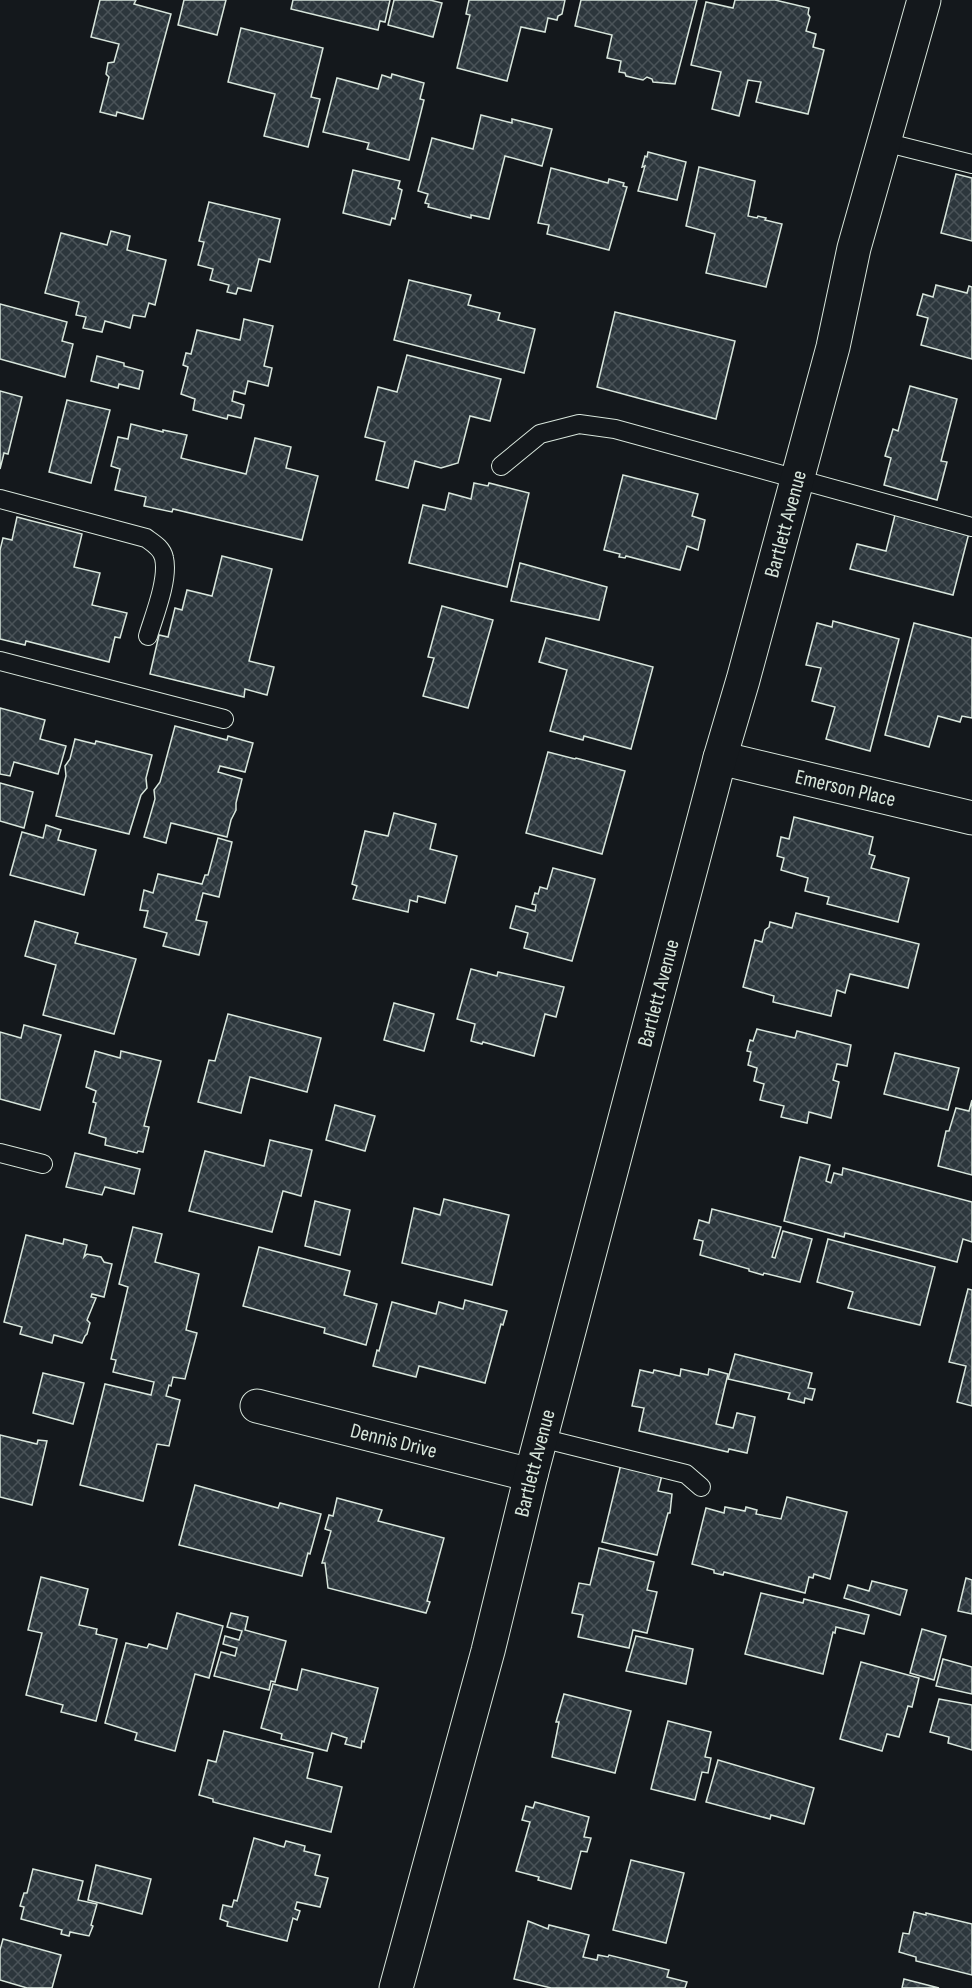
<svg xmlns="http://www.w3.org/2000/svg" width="972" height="1988" font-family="'Sofia Sans Condensed',sans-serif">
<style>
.building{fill:url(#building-cross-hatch);stroke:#d8e6dc;stroke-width:1.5}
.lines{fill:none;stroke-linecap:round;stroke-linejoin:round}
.service-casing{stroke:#d8e6dc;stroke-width:20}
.minor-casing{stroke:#d8e6dc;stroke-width:35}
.service{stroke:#14181c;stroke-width:18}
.minor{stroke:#14181c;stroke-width:33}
.labels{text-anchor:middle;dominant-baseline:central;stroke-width:4.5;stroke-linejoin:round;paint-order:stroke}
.street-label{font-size:21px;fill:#d8e6dc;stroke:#14181c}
</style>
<defs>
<pattern id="building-cross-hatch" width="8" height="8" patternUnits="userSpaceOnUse" patternTransform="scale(1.5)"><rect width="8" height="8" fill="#2c363c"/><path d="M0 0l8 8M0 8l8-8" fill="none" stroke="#4a5358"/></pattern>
</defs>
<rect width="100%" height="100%" fill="#14181c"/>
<!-- building -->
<g class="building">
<polygon points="100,0 136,0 134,4 171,14 143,119 117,112 116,116 100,112 109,77 106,74 108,63 114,62 119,44 91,37"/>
<polygon points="184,0 226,0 217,35 178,25"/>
<polygon points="293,0 390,0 385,22 380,21 378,30 291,9"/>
<polygon points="394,0 430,0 442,3 433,37 388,25"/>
<polygon points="469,0 565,0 562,14 558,16 557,20 548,18 545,32 521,27 507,81 457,68 470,15 466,14"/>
<polygon points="581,0 697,0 675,84 653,82 652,79 647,77 643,80 626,76 625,73 619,72 621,61 607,58 612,35 575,26"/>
<polygon points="735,0 775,0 809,8 808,14 810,17 806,31 816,34 813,47 824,50 808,114 756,102 761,82 748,80 739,116 712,109 721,72 691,65 706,2 733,8"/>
<polygon points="241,28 323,48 311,97 320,99 308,147 264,136 275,94 228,82"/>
<polygon points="392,74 424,83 420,99 424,100 409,160 367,149 369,143 323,132 337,78 378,89 382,75 391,78"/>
<polygon points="481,115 512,123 512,119 552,129 542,166 505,156 489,219 471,215 471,218 428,207 429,204 425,203 428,194 418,191 432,138 473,149"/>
<polygon points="648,152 686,162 677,200 638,191 645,166 642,167 645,156 647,157"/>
<polygon points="699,167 755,181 748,216 757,218 758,216 766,218 765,220 782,224 766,287 706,273 715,234 686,226"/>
<polygon points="551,168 608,183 609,179 624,183 623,186 627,187 609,250 547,234 549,225 538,223"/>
<polygon points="353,170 400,181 398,188 402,190 395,219 392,218 390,225 343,213"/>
<polygon points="956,174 972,178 972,241 941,233"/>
<polygon points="209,202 280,219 270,262 259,259 251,291 238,288 236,294 227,292 229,285 210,280 213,269 198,265 204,242 199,241"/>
<polygon points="111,231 130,236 127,250 166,260 155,305 149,303 145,317 133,315 130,328 105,321 102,332 83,328 86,317 76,315 79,302 45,293 61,233 107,245"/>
<polygon points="409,280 471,295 468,305 500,313 498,320 535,329 524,373 394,340"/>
<polygon points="936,285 967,293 969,286 972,287 972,359 921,345 928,318 917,315 923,294 933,297"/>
<polygon points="0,304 67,322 62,341 73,344 65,377 0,359"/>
<polygon points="615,312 735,341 716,419 597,387"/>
<polygon points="244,319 273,326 264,366 272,368 268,386 248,381 245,394 234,391 232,401 244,405 241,418 228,415 227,419 193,410 195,399 181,394 188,367 183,365 186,353 191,354 197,330 240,340"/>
<polygon points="407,355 501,379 490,421 470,416 458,463 441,468 415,461 408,488 376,480 385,442 365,437 378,387 397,392"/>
<polygon points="97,356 124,363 124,366 143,371 139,389 119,384 118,388 91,381"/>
<polygon points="910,386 957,399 941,461 947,462 937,500 884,485 891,458 885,456 893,429 898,431"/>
<polygon points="0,391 22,397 8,454 4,453 0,469"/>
<polygon points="67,400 110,410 91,483 49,472"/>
<polygon points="131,424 163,432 163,430 187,435 181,458 246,474 255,438 291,447 286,468 318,476 302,540 173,509 172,512 144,506 146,497 115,490 120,469 111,466 118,437 128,439"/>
<polygon points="623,475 698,494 692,516 705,520 698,550 687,546 680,570 626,556 625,558 619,557 620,554 604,550"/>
<polygon points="474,483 488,486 489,483 529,493 507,587 409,563 423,505 445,510 449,493 471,499"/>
<polygon points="895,515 969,533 953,595 850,569 857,544 886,551"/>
<polygon points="17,517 82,534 74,567 100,573 92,605 127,613 120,638 115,637 109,662 26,641 25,645 0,639 0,550 3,538 12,540"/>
<polygon points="222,556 272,569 249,661 274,667 267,695 245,689 244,697 150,674 159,635 168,637 175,608 182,610 187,590 212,596"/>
<polygon points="520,563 607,587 599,620 511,601"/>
<polygon points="442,606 493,620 468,708 423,696 434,658 428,657"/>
<polygon points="833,621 899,639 870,751 826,739 835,707 812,701 821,668 806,665 817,623 832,627"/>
<polygon points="914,623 972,638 972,718 962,716 960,722 938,716 929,747 885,735"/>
<polygon points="546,638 653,667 631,749 584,736 583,740 550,731 567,670 539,662"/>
<polygon points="0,708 45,720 40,739 66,746 58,774 14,762 10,776 0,774"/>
<polygon points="175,726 227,740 228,736 253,743 245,772 220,766 218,772 242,779 236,803 236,810 231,820 227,837 171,823 166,843 144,837 155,799 154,790 160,782"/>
<polygon points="75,739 95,744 96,741 152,755 146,778 147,788 141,795 129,834 56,816 66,776 65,766 70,759"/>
<polygon points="548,752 575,759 576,758 625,771 602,854 526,833"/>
<polygon points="0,783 33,792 24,828 0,821"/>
<polygon points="394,813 436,824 430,849 457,856 445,903 418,896 417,902 410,900 408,912 353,899 357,886 352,884 365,831 388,836"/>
<polygon points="794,817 873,837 869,854 875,856 871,868 909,878 898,922 827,904 829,897 805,891 808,878 781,870 784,858 777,856 781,837 789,839"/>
<polygon points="46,825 61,830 58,840 96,850 84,895 10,875 22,832 43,838"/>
<polygon points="218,838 232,842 219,897 203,893 196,920 207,922 199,955 163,946 167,933 144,927 148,911 140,910 144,890 153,893 158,874 202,884 205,875 208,875"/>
<polygon points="553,868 595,879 572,961 524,948 528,933 510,928 516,906 535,911 536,905 532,904 535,893 538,894 540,887 547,889"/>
<polygon points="796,913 919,944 908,988 850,974 845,993 837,990 831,1016 773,1002 774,996 743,987 755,940 762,942 765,930 769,927 770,922 792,928"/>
<polygon points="35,921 78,933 75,943 136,959 114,1034 43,1015 56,965 25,956"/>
<polygon points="471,969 497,976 498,972 564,987 556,1017 545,1014 534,1056 483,1042 482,1044 471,1041 475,1024 457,1019"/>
<polygon points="394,1003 434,1014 424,1051 384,1040"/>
<polygon points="228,1014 321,1038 307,1092 250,1077 241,1113 198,1102 209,1060 215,1061"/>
<polygon points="24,1025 61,1035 40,1110 0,1099 0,1032 21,1038"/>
<polygon points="757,1029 795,1038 797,1031 851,1045 847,1066 837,1064 833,1080 839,1082 831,1118 809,1112 807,1123 781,1117 784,1106 760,1100 764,1084 754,1081 757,1068 748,1065 751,1052 747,1051 750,1040 753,1041"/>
<polygon points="95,1051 120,1058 121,1051 161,1061 144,1126 149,1127 143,1152 138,1151 137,1153 105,1145 106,1138 89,1133 96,1103 93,1102 96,1091 86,1087"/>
<polygon points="895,1053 959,1068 948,1110 884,1094"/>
<polygon points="972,1100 972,1175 938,1166 946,1131 949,1131 956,1108 969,1111"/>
<polygon points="335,1105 375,1116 365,1151 326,1140"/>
<polygon points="270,1140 312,1150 301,1196 283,1191 272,1232 189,1211 205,1151 264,1166"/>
<polygon points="75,1153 140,1169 134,1194 105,1187 102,1195 66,1187"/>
<polygon points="800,1157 830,1165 826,1181 831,1183 834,1173 842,1175 843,1168 972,1202 972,1242 963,1239 957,1262 845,1233 844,1237 784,1221"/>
<polygon points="444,1199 509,1215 492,1285 402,1263 414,1208 440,1215"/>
<polygon points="315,1201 350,1210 340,1255 305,1246"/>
<polygon points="712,1209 781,1227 772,1257 775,1258 783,1231 812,1239 800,1282 764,1273 763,1275 749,1271 749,1269 700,1255 703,1241 694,1239 699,1220 709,1223"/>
<polygon points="133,1227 162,1234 155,1262 199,1274 186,1330 197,1333 185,1379 173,1377 171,1386 169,1385 166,1396 180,1400 169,1446 157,1444 143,1501 80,1485 105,1384 151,1395 154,1382 113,1372 116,1360 111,1359 128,1287 119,1284"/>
<polygon points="26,1235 63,1244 64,1239 87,1245 84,1257 87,1254 101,1257 104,1262 112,1264 104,1297 92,1294 91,1297 96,1298 87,1320 90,1323 87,1334 85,1336 82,1343 54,1335 52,1343 20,1334 22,1327 4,1322"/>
<polygon points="828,1239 935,1267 920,1325 848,1308 853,1292 817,1282"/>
<polygon points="259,1247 350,1271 344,1295 377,1304 366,1345 324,1333 325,1328 243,1306"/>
<polygon points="968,1289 972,1290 972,1406 957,1402 966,1366 949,1362"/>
<polygon points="465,1300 507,1311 503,1325 501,1324 485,1383 419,1366 416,1377 373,1366 377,1350 379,1351 392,1302 436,1314 439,1302 463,1309"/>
<polygon points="735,1354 812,1373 808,1388 815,1389 812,1400 805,1398 804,1403 788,1399 790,1393 728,1379"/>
<polygon points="681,1369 708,1375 709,1369 728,1374 716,1424 733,1428 737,1413 755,1417 747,1453 729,1449 728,1452 639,1431 644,1408 632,1406 640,1370 653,1373 654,1370 680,1376"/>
<polygon points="43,1373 84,1383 73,1424 33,1413"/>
<polygon points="0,1435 37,1444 38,1440 47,1441 32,1505 0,1497"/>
<polygon points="621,1464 662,1475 658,1491 672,1494 670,1513 668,1513 657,1555 602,1542"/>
<polygon points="195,1485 278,1508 280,1503 321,1514 310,1554 308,1553 302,1576 179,1545"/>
<polygon points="787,1497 847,1512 830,1579 814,1574 813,1578 809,1577 805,1593 724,1572 723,1575 714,1573 714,1570 692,1564 706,1508 724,1513 725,1507 745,1511 746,1507 757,1510 756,1514 781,1519"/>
<polygon points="337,1498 382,1510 378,1521 444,1538 427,1601 430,1602 426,1613 328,1588 325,1563 322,1563 331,1531 325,1529 329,1515 333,1516"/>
<polygon points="599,1548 654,1562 647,1590 657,1592 647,1633 633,1630 629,1648 578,1637 583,1615 572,1613 579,1583 590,1585"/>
<polygon points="41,1577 88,1589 79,1625 97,1629 96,1634 117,1639 96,1721 61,1712 63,1705 26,1695 42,1633 28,1630"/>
<polygon points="966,1578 972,1580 972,1614 958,1611"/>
<polygon points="872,1581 907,1590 900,1615 844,1598 848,1585 869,1591"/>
<polygon points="761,1593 803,1603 804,1599 869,1615 864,1634 836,1627 835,1633 833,1632 823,1674 745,1654"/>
<polygon points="177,1613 223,1626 209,1678 195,1674 175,1751 135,1740 137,1733 105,1723 126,1643 147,1648 149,1644 167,1649"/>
<polygon points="231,1613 248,1617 245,1630 286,1641 275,1682 271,1681 269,1690 214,1676 221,1652 235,1656 237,1648 223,1644 225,1636 239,1640 242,1631 227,1627"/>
<polygon points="922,1629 946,1636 934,1680 910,1673"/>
<polygon points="636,1636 693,1649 686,1684 626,1671"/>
<polygon points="943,1659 972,1667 972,1694 936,1686"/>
<polygon points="861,1662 919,1678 912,1707 908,1706 899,1737 887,1734 882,1751 840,1739"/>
<polygon points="302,1669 378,1688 364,1742 362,1741 361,1748 345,1744 347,1738 332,1733 327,1751 281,1739 282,1734 261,1728 273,1684 297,1690"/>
<polygon points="564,1694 631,1711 615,1773 552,1757 559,1722 556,1722"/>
<polygon points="939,1699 972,1705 972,1750 948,1743 949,1737 930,1732"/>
<polygon points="668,1721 711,1732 705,1757 711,1758 708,1773 702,1772 695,1800 651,1789"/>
<polygon points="224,1731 313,1753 307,1778 342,1787 331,1832 213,1802 213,1799 199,1795 208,1760 216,1762"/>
<polygon points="718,1760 814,1788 804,1824 771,1815 770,1819 706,1802"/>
<polygon points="535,1802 589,1817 584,1837 591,1838 587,1852 581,1851 571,1889 538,1880 539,1877 516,1871 530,1822 522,1820 526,1806 533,1808"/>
<polygon points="254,1838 284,1847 286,1841 305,1846 304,1851 320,1855 315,1875 328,1878 320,1907 297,1902 295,1909 300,1911 297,1920 293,1918 287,1941 227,1926 228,1922 220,1919 223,1905 232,1907 234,1900 237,1901"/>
<polygon points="631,1860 684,1873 666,1943 613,1930"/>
<polygon points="96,1865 151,1879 142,1914 88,1900"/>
<polygon points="33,1869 83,1881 78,1900 97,1904 91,1925 93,1926 89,1936 70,1932 69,1936 61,1934 62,1930 21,1919 24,1907 20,1906 24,1893 27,1893"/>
<polygon points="914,1912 926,1915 926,1913 972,1924 972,1975 916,1961 916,1957 899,1952 903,1933 909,1934"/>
<polygon points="528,1921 548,1929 549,1925 589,1935 583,1957 597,1960 598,1955 608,1957 609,1955 669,1970 667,1977 687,1982 685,1988 551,1988 514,1979"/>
<polygon points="3,1939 61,1955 52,1988 27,1988 0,1980 0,1950"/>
<polygon points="904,1979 939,1988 902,1988"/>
</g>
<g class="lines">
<!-- service casing -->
<g class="service-casing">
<g id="service">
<polyline points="884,142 972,164"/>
<polyline points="501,466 540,434 579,424 615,429 972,527"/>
<path d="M0,499L146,538C153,543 162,548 164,558C169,579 154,616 148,636"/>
<polyline points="0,661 224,719"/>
<polyline points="0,1153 43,1164"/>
<polyline points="541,1438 686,1474 701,1487"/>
</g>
</g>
<!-- minor casing -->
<g class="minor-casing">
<g id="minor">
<path id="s1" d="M720,758L972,818"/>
<path id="s2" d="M257,1406L531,1475"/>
<path id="s3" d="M396,1988L488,1651L531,1475L720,758L743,680L833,347L854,248L924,0"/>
</g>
</g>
<!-- service -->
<use href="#service" class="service"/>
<!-- minor -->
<use href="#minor" class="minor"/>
</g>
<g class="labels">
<!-- street labels -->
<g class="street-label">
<text stroke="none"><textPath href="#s3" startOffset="1515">Bartlett Avenue</textPath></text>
<text stroke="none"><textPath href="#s1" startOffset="129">Emerson Place</textPath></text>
<text stroke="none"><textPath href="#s3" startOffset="1029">Bartlett Avenue</textPath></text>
<text stroke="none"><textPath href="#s2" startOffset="141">Dennis Drive</textPath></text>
<text stroke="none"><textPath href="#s3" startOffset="543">Bartlett Avenue</textPath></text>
</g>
</g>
</svg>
